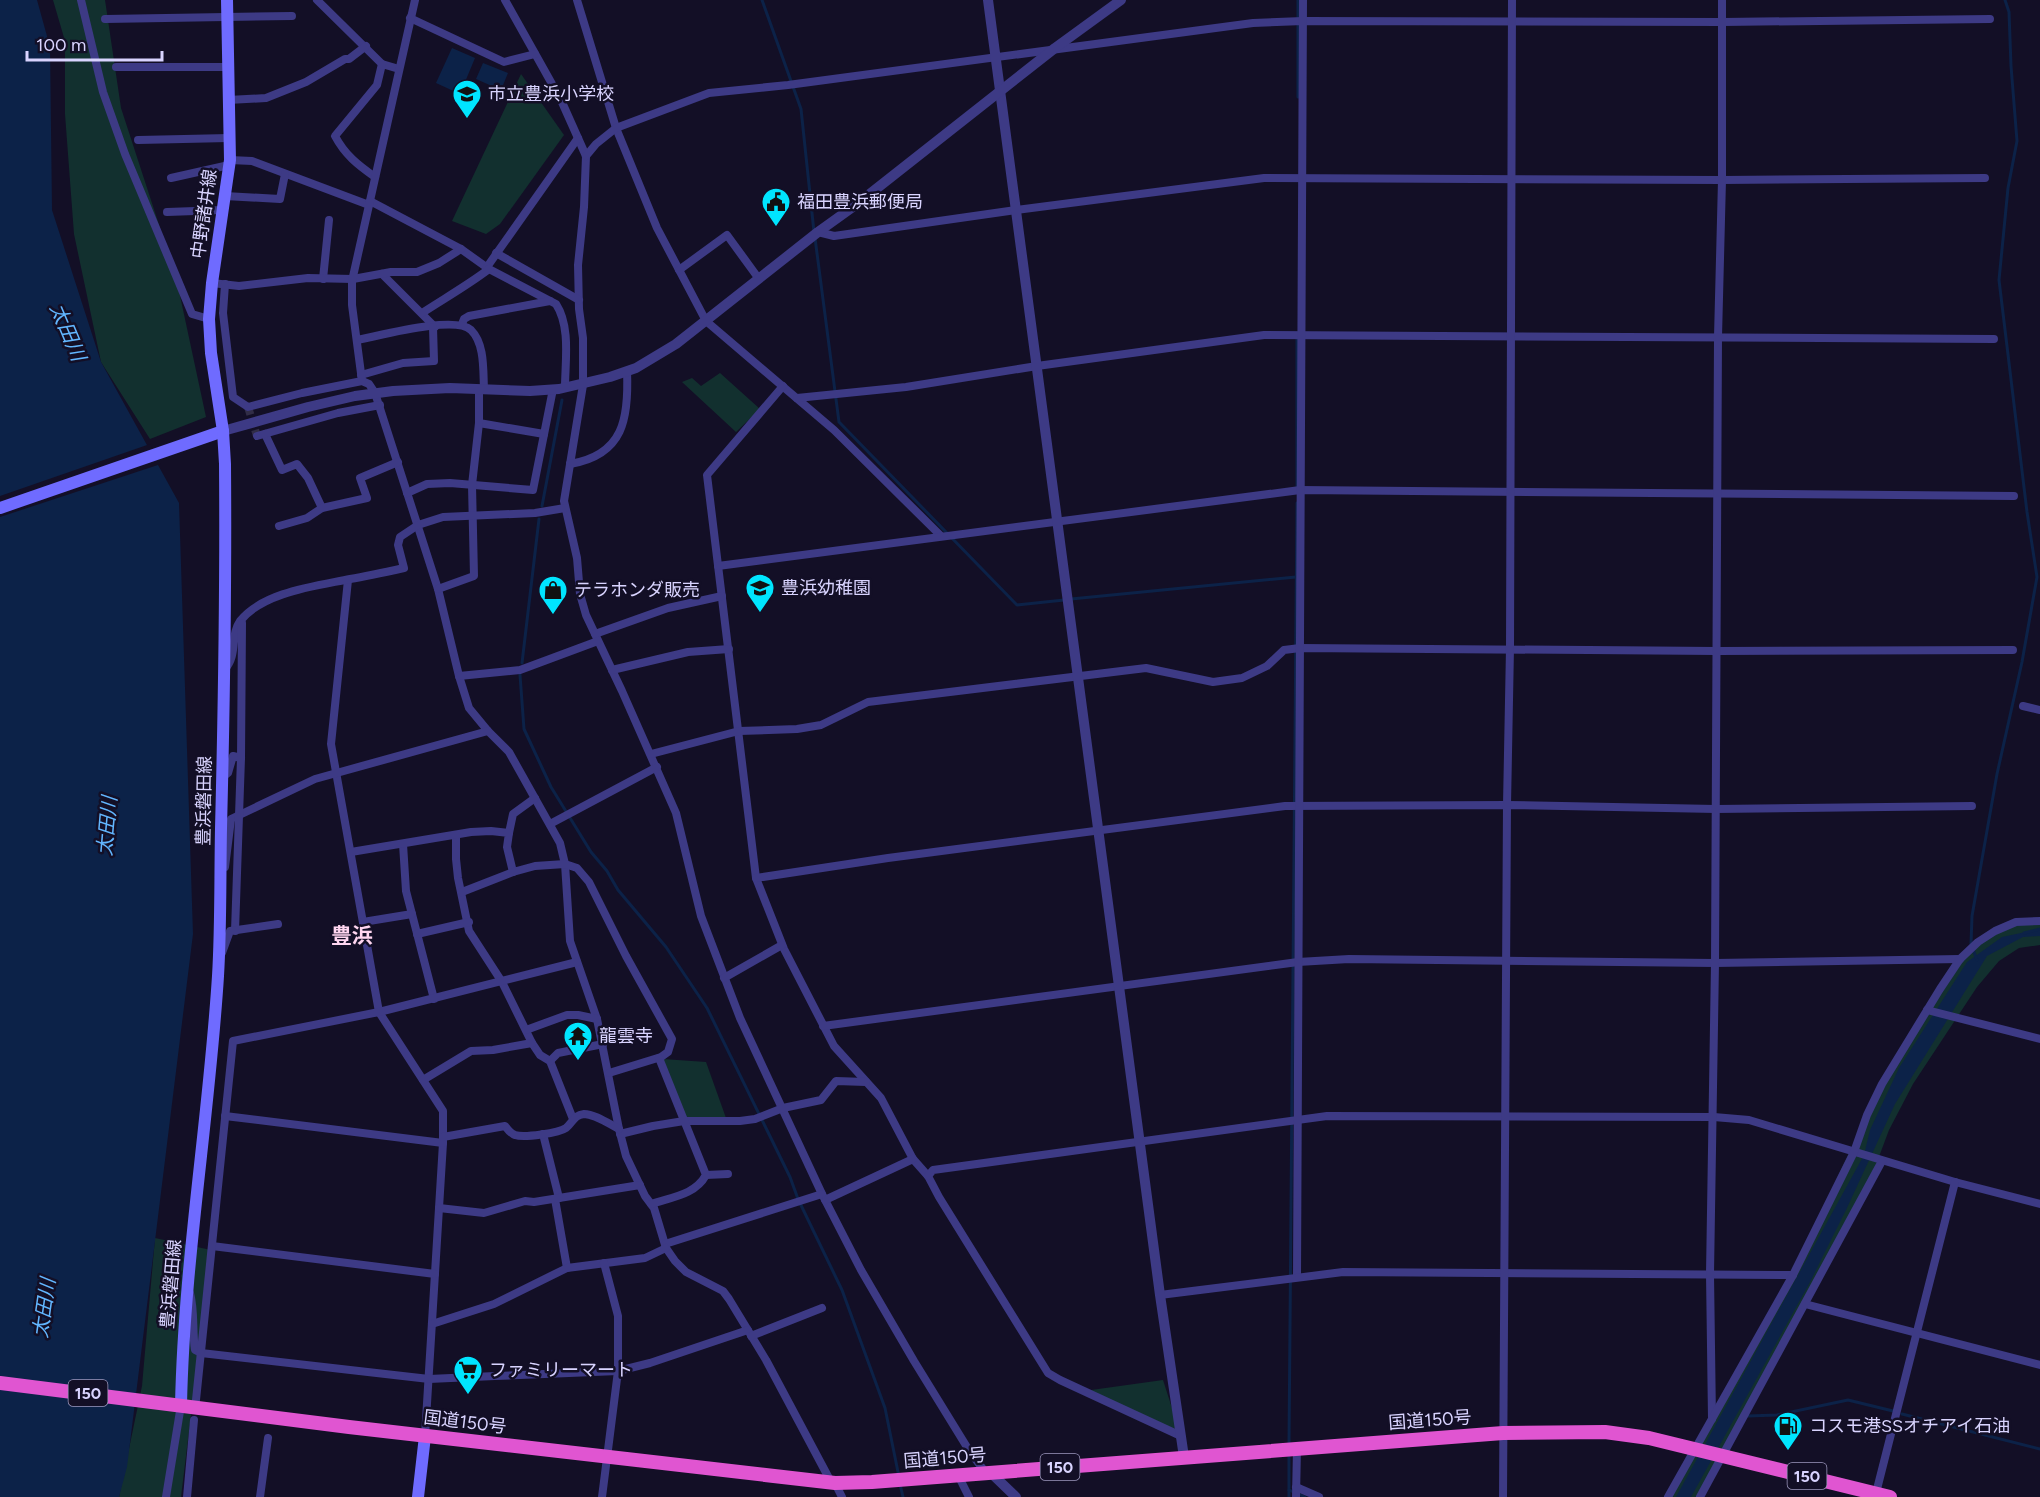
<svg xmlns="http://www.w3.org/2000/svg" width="2040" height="1497" font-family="Figtree,'Noto Sans JP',sans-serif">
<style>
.green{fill:#12302f}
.water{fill:#0c2248}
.pier{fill:#130f26}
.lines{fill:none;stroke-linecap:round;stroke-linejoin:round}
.stream{stroke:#0c2248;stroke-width:3}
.minor-tunnel{stroke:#312d47;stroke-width:8;stroke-dasharray:8 4;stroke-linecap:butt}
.minor{stroke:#3d3a85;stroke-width:8}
.tertiary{stroke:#3d3a85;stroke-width:10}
.secondary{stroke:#6f6bff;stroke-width:12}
.trunk{stroke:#e055d1;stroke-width:14}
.labels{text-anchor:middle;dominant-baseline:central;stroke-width:5;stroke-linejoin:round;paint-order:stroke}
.shield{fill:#130f26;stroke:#9e99be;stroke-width:1.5}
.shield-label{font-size:16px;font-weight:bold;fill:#d9d4ff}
.poi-label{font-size:18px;fill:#d9d4ff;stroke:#130f26;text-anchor:start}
.street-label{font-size:18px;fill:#d9d4ff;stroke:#130f26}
.water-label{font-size:20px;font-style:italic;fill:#62b6ff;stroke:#130f26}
.quarter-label{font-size:21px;font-weight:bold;fill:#ffd6f0;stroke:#130f26}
</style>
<rect width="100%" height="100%" fill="#130f26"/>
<!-- green -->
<g class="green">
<polygon points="53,0 105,0 121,108 176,277 206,417 150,439 101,362 74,234 65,114 65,41"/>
<polygon points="521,74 564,135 500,224 486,234 452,221"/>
<polygon points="720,373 760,409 736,432 682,382 692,378 701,386"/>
<polygon points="2040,923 2040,945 2019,948 1999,961 1977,987 1913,1084 1889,1130 1868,1186 1697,1497 1670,1497 1772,1314 1882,1084 1970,950 2003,927"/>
<polygon points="663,1059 706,1062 726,1118 686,1119"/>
<polygon points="155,1238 211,1250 181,1497 119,1497 142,1386"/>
<polygon points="1163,1380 1181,1436 1084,1391"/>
</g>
<!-- water -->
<g class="water">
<polygon points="0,0 37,0 50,47 52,210 101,362 179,503 193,934 127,1467 119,1497 0,1497"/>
<polygon points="452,48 475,58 460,94 436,83"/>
<polygon points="483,63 508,73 501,90 476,79"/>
<polygon points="2040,929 2040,936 2023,937 1987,956 1895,1104 1846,1210 1810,1282 1691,1497 1676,1497 1864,1155 1870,1130 1899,1068 1967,962 2002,937"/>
</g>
<!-- pier -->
<polygon class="pier" points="150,444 161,464 0,517 0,496"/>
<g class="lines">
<!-- stream -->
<g class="stream">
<polyline points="762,0 801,109 814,232"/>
<polyline points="1298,0 1298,97"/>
<polyline points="815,238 839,422 1017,605 1064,600"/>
<polyline points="1297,487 1297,338"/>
<polyline points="542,506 562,400"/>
<polyline points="1071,599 1296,577"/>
<polyline points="522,663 539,519"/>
<polyline points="520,675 524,729 551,787 591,852 607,871 618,890 666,947 707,1008 790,1177 798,1199 842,1290 885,1408 899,1477"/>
<polyline points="2024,933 2040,929"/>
<polyline points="1977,960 1971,944 1972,916 1997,774 2022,662 2037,577 2027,512 1999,280 2008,188 2017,141 2011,66 2009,12 2005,0"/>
<polyline points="1902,1414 2040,1449"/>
<polyline points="1748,1416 1777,1415 1848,1400 1893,1411"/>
<polyline points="1289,1444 1297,503"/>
<polyline points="1289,1454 1289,1497"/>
<polyline points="900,1484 903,1497"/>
<polyline points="1289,1490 1305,1497"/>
</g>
<!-- minor-tunnel -->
<polyline class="minor-tunnel" points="248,407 257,436"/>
<!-- minor -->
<g class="minor">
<polyline points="81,0 103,92 125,154 192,314 209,319"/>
<polyline points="317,0 382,64 399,69"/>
<polyline points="505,0 561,100 586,156 584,207 578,265 579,309 583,338 583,385 564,501 577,558 580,594 586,615 622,691 676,813 701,916 740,1018 822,1194 861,1270 914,1361 970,1452 986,1473"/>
<polyline points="577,0 616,128 657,228 706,321 834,430 941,536"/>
<polyline points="410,18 504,62 535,54"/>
<polyline points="105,19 292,16"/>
<polyline points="116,67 228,67"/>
<polyline points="228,100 266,98 306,82 345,59 349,59 366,46"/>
<polyline points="138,140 229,138"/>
<polyline points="586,156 596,144 616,128 709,93 788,85 1253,23 1303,21 1723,22 1990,19"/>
<polyline points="230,160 252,161 369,205"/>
<path d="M375,177C358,165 345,155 335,136L377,85L382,64"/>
<polyline points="171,178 229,165"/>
<polyline points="225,196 280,199 285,174"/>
<path d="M370,201L461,249L489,269L556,304C571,327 565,362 565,388"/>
<polyline points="167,212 223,210"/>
<polyline points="818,232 834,236 1016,210 1264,178 1722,180 1985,178"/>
<polyline points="496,253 579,300"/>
<polyline points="487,267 578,138"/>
<polyline points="679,270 727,235 759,279"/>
<polyline points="382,274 435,327"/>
<polyline points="323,279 329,220"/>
<polyline points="212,283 239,286 308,278 353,279 391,272 417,272 439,263 461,249"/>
<polyline points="225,284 223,313 233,397 248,407 302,393 362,381 369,384 375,393 438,589 459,676 469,708 488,731 509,752 560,843 565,864 570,941 597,1019 619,1129 626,1156 645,1196 654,1208 666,1248 675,1261 686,1272 723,1291 729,1299 766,1360 831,1482"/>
<path d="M422,313C445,298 468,285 489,269"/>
<polyline points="462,324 464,319 469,316 550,301"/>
<path d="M357,340C379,336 455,315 471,330C485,344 483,370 484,389"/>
<polyline points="361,375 403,363 434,361 433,327"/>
<polyline points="362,381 352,305 352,281 415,0"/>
<polyline points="783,386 707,475 756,878 784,949 834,1046 881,1098 913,1159 928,1176 939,1197 1048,1373 1060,1380 1181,1436"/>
<polyline points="797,398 906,387 1037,366 1264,335 1994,339"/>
<polyline points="479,423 544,434"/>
<polyline points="265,434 282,470 297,464 308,478 322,508"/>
<polyline points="257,436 338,413 380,405"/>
<path d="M570,464C624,455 629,418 627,371"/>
<polyline points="407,493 427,484 450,483 533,490 553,389"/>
<polyline points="279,526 307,518 322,508 367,498 360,478 398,462"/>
<polyline points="718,566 1300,490 2014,496"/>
<polyline points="348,580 331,744 379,1012 443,1111 443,1143 425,1436"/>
<polyline points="438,589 474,576 472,485 479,423 479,389"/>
<polyline points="595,634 668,608 722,596"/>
<path d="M225,669C238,655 230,635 240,621C263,592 316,586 350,579C368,576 386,572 404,568L398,545L400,537L418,525L443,517L535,513L565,508"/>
<polyline points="612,670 688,652 729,649"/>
<polyline points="459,676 520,670 598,641"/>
<polyline points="2023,706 2040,710"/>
<polyline points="651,754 739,731 797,729 821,725 868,702 1146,668 1213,682 1242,678 1267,666 1284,650 1300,648 1717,651 2013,650"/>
<polyline points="223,777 228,773 233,756 241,758"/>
<polyline points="550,824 657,767"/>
<polyline points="509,833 513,814 535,798"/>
<polyline points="456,835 456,859 458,878 469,931 502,982 532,1043 540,1055 550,1061 573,1119"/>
<polyline points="403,844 406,891 434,999"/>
<polyline points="351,852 471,832 491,831 509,833 507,847 513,872"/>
<polyline points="225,867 231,819 315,779 488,731"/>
<polyline points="756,878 888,858 1285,806 1507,805 1716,809 1972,806"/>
<polyline points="462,892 513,872 535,866 565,864 577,868 589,882 626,956 672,1039 668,1052 661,1057 609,1073"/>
<polyline points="363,922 412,914"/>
<polyline points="235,931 241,758 242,623"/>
<polyline points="417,934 469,922"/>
<polyline points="222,953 230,931 278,924"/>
<polyline points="724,978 782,945"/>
<polyline points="1927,1010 2040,1039"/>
<polyline points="823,1026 1298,962 1349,959 1715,963 1960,959"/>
<polyline points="526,1030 567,1015 578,1015 597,1019"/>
<polyline points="550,1061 558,1053 603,1044"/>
<polyline points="423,1080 471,1051 493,1050 532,1043"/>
<polyline points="225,1116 443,1143"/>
<polyline points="543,1134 559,1198"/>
<polyline points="620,1134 653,1126 684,1121 740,1121 755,1119 783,1108 821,1100 836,1081 866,1082"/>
<path d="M443,1137L505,1126C508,1130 511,1134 515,1135C524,1138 559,1133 566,1128C573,1122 574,1115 584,1114C595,1114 609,1124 619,1129"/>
<polyline points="706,1175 728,1174"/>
<polyline points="928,1176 933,1170 1327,1116 1714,1117 1749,1120 1955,1182 2040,1204"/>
<polyline points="555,1199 567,1268"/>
<polyline points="825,1200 913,1159"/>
<path d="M651,1204C672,1197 695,1195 706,1175L659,1058"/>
<polyline points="439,1208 484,1213 525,1201 534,1202 640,1185"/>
<polyline points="665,1244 822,1194"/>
<polyline points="212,1246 435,1274"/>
<polyline points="1297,1277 1303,0"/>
<path d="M190,1293C195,1312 192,1331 195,1350L201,1353L429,1379L495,1376L618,1371L650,1363L748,1330"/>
<polyline points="1160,1295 1343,1272 1793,1275"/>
<polyline points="1805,1304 2040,1365"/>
<polyline points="432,1324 494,1304 567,1268 645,1258 666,1248"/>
<polyline points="751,1336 822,1308"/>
<polyline points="196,1400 233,1041 379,1012 577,962"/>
<polyline points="1712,1419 1710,1274 1715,963 1718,337 1722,180 1722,0"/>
<polyline points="958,1475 969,1497"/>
<polyline points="835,1483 842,1497"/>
<polyline points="1296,1487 1319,1497"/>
<polyline points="166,1497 181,1405"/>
<polyline points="187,1497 194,1420"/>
<polyline points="260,1497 268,1438"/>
<polyline points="602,1497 618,1371 618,1316 604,1263"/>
<polyline points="1296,1497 1297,1448"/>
<polyline points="1503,1497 1507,805 1510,648 1512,0"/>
<polyline points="1668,1497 1793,1275 1854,1152 1867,1115 1882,1084 1940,989 1960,959 1978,942 1995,931 2016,922 2040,921"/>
<polyline points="1700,1497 1882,1161"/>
<polyline points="1875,1497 1955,1182"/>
</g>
<!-- tertiary -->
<g class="tertiary">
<polyline points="988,0 1160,1295 1184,1457"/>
<polyline points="223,431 308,407 355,396 393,391 450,388 530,391 559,389 610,377 636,368 676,344 818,232 857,204 1055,48 1121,0"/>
<polyline points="991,1473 1016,1497"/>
</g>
<!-- secondary -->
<g class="secondary">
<polyline points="0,508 223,431"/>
<path d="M181,1405C184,1261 209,1119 218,976C221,927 220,878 221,829C224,707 226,586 225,464L223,431L211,353L209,319L212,283L230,160L227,0"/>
<polyline points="418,1497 425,1436"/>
</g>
<!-- trunk -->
<polyline class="trunk" points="0,1383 349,1427 835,1483 872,1482 1503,1433 1605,1432 1649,1438 1890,1497"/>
</g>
<!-- icons -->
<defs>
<g id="school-pin" transform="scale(1.5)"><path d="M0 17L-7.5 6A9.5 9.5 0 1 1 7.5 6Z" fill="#00e5ff" stroke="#130f26"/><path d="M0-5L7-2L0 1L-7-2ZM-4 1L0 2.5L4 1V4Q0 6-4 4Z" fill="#111"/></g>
<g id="civic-pin" transform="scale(1.5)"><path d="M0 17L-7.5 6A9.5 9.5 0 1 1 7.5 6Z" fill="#00e5ff" stroke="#130f26"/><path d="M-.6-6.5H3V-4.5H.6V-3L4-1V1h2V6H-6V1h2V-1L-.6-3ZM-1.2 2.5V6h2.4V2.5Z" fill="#111"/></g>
<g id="shop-pin" transform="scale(1.5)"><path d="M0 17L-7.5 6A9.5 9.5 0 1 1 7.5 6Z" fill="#00e5ff" stroke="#130f26"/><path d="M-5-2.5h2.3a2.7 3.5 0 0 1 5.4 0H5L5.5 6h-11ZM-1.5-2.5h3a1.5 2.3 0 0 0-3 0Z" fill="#111"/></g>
<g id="temple-pin" transform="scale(1.5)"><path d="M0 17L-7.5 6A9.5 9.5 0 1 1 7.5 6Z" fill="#00e5ff" stroke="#130f26"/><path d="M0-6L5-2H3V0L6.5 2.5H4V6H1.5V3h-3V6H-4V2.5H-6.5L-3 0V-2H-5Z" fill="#111"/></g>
<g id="supermarket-pin" transform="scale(1.5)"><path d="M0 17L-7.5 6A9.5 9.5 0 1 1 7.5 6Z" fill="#00e5ff" stroke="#130f26"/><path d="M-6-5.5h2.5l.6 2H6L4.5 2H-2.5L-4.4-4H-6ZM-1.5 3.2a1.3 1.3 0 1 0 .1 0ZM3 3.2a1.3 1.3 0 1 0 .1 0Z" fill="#111"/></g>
<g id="fuel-pin" transform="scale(1.5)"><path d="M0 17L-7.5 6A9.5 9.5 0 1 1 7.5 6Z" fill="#00e5ff" stroke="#130f26"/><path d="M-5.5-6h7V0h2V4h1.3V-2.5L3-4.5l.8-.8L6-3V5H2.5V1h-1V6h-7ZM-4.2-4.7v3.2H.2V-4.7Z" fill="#111"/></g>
</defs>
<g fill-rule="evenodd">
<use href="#school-pin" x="467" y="94"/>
<use href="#civic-pin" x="776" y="202"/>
<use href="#school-pin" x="760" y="588"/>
<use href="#shop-pin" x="553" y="590"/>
<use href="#temple-pin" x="578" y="1036"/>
<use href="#supermarket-pin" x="468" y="1370"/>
<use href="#fuel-pin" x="1788" y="1426"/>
</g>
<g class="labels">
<!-- shield labels -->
<g class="shield">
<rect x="68.5" y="1380" width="39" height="26" rx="4.5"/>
<rect x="1040.5" y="1454" width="39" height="26" rx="4.5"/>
<rect x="1787.5" y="1463" width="39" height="26" rx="4.5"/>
</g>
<g class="shield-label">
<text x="88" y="1393">150</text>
<text x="1060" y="1467">150</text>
<text x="1807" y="1476">150</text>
</g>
<!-- poi labels -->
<g class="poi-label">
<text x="488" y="94">市立豊浜小学校</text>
<text x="797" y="202">福田豊浜郵便局</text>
<text x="781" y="588">豊浜幼稚園</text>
<text x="574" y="590">テラホンダ販売</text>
<text x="599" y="1036">龍雲寺</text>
<text x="489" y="1370">ファミリーマート</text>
<text x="1809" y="1426">コスモ港SSオチアイ石油</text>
</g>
<!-- street labels -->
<g class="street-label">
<text transform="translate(204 214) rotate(-82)">中野諸井線</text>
<text transform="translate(204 801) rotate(-89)">豊浜磐田線</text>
<text transform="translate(171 1284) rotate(-85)">豊浜磐田線</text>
<text transform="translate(1430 1420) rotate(-4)">国道150号</text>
<text transform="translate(465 1422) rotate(7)">国道150号</text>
<text transform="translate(945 1458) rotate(-5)">国道150号</text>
</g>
<!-- water labels -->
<g class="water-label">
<text transform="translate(68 332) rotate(67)">太田川</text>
<text transform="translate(107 826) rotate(-85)">太田川</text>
<text transform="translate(44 1308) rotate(-82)">太田川</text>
</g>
<!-- quarter labels -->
<g class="quarter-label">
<text x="352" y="935">豊浜</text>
</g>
</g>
<!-- scale -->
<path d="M27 51v9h135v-9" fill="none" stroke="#d9d4ff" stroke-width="3"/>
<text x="36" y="51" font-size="18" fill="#d9d4ff" stroke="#130f26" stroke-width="4.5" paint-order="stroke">100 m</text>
</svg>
